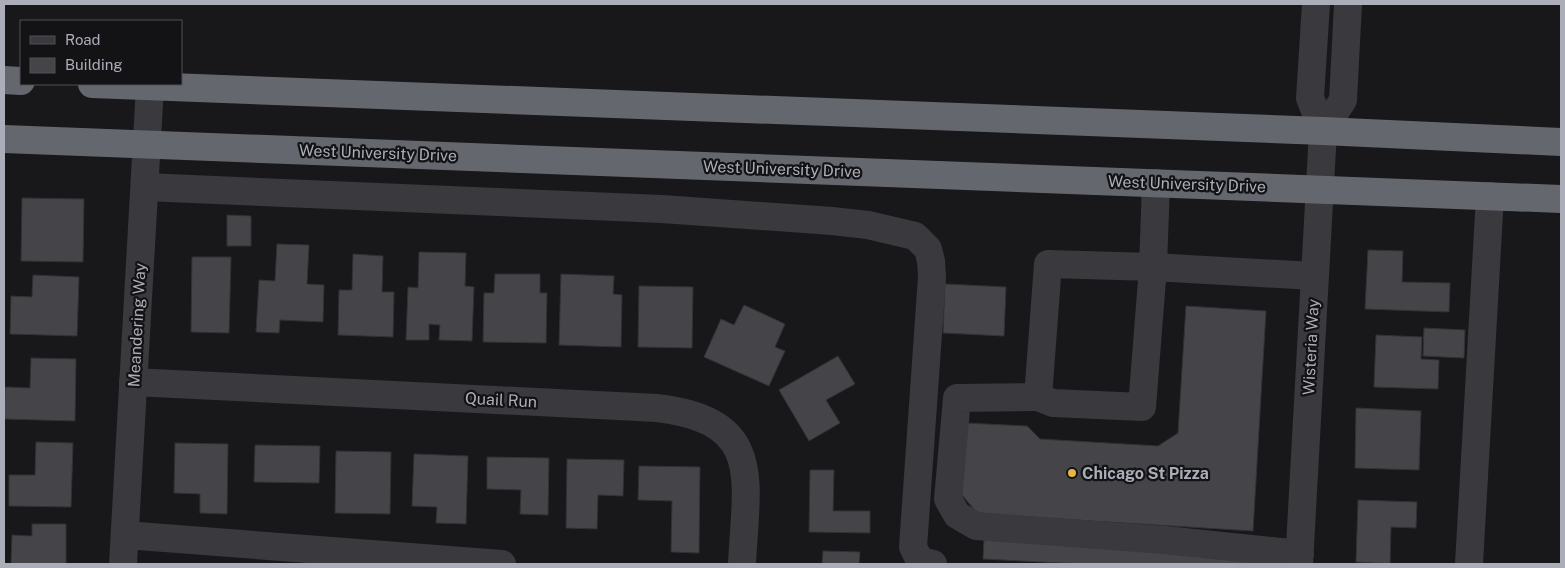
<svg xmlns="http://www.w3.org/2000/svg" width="1565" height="568" font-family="'Public Sans',sans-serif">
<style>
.building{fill:#454549;stroke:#323235}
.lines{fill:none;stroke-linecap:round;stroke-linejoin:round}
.minor{stroke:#39393e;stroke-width:28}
.highway{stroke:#65676f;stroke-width:28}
.poi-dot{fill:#e6b743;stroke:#131214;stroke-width:2}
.labels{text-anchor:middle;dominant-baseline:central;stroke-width:4.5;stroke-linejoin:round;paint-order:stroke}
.street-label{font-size:16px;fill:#abaeb8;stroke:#131214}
.poi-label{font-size:16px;font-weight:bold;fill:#abaeb8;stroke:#131214;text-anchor:start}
</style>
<rect width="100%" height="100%" fill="#181719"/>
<!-- building -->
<g class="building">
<polygon points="22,198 84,199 83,262 21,261"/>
<polygon points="227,215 251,216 251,246 227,246"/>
<polygon points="277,244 309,245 307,284 324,285 323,322 280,320 279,333 256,332 259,280 275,281"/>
<polygon points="1368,250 1403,251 1402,282 1450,283 1449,312 1365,309"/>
<polygon points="419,252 466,253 465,286 474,287 472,341 439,340 440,325 429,324 429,340 406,340 408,287 418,288"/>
<polygon points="353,254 383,256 382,292 394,292 393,337 338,335 339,290 352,290"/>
<polygon points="192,257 231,257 229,333 191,332"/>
<polygon points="495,274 540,274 540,293 547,293 546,343 483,342 484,293 494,293"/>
<polygon points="561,274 614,276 613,294 622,295 621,347 559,345"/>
<polygon points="33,275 79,277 77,336 10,334 11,296 32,297"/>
<polygon points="945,284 1006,287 1004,336 943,333"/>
<polygon points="639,286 693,287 692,348 638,347"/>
<polygon points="744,305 785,324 775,347 785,351 769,386 704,357 721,319 734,325"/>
<polygon points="1186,306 1266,311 1253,531 978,514 962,495 965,423 1027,426 1040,439 1158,446 1178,433"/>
<polygon points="1424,328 1465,330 1464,358 1423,356"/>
<polygon points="1376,335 1422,337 1421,359 1439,360 1438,389 1374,387"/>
<polygon points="838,356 855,384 826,400 840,423 809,441 779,390"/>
<polygon points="31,358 76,359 75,421 4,419 5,387 30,388"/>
<polygon points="1356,408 1421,411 1419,470 1355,468"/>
<polygon points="36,442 73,443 71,507 9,506 9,475 35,475"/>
<polygon points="175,443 228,444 227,514 200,513 200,494 174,493"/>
<polygon points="255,445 320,446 319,483 254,482"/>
<polygon points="336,451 391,452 390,514 335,513"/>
<polygon points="414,454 468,456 466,524 436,523 437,507 412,506"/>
<polygon points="487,457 549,458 548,515 520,514 521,490 487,489"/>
<polygon points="567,459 624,460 623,496 598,495 597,529 566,528"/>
<polygon points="639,466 700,467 699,553 671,552 672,501 638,500"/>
<polygon points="810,470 834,470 833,511 870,511 870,533 809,532"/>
<polygon points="1358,500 1417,502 1416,528 1391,527 1390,564 1356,562"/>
<polygon points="32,524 66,524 66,564 11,564 12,535 32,536"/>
<polygon points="984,540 1266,557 1266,564 1079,564 983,559"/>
<polygon points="823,551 860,552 859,564 822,564"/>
</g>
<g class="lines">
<!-- minor -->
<g class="minor">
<polyline points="1323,131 1343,100 1348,4"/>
<polyline points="1156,183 1153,267 1048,264 1038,397 957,398 948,499 957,515 976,526 1165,540 1300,554"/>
<polyline points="145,187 662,209 832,221 868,225 915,236 928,249 931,261 932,277 913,547 920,561 933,564"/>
<path d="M133,382L657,408C765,421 746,479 742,564"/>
<polyline points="1038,397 1053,403 1142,407 1153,267 1314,276"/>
<polyline points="125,535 502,564"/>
<polyline points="123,564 150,86"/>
<polyline points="1299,564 1323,131 1310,98 1316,4"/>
<polyline points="1469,564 1490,196"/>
</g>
<!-- highway -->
<g class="highway">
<polyline points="4,80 21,81"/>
<polyline points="92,84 1323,131 1561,142"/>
<polyline points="4,139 1561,199"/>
</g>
</g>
<!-- markers -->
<circle class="poi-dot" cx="1072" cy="473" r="5"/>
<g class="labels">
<!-- street labels -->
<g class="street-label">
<text transform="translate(378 153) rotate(2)">West University Drive</text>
<text transform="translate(782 169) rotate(2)">West University Drive</text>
<text transform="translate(1187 184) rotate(2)">West University Drive</text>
<text transform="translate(137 325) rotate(-87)">Meandering Way</text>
<text transform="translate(1311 347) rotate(-87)">Wisteria Way</text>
<text transform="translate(501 400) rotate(3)">Quail Run</text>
</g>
<!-- poi labels -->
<g class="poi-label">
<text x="1082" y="473">Chicago St Pizza</text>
</g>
</g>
<!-- border -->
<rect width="1565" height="568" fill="none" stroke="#abaeb8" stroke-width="10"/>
<!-- legend -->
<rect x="20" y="20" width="162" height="65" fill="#131214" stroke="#505056"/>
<rect x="30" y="36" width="25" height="8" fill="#39393e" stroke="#505056"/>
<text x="65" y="45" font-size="15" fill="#abaeb8">Road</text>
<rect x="30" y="58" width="25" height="15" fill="#454549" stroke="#505056"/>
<text x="65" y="70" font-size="15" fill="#abaeb8">Building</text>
</svg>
